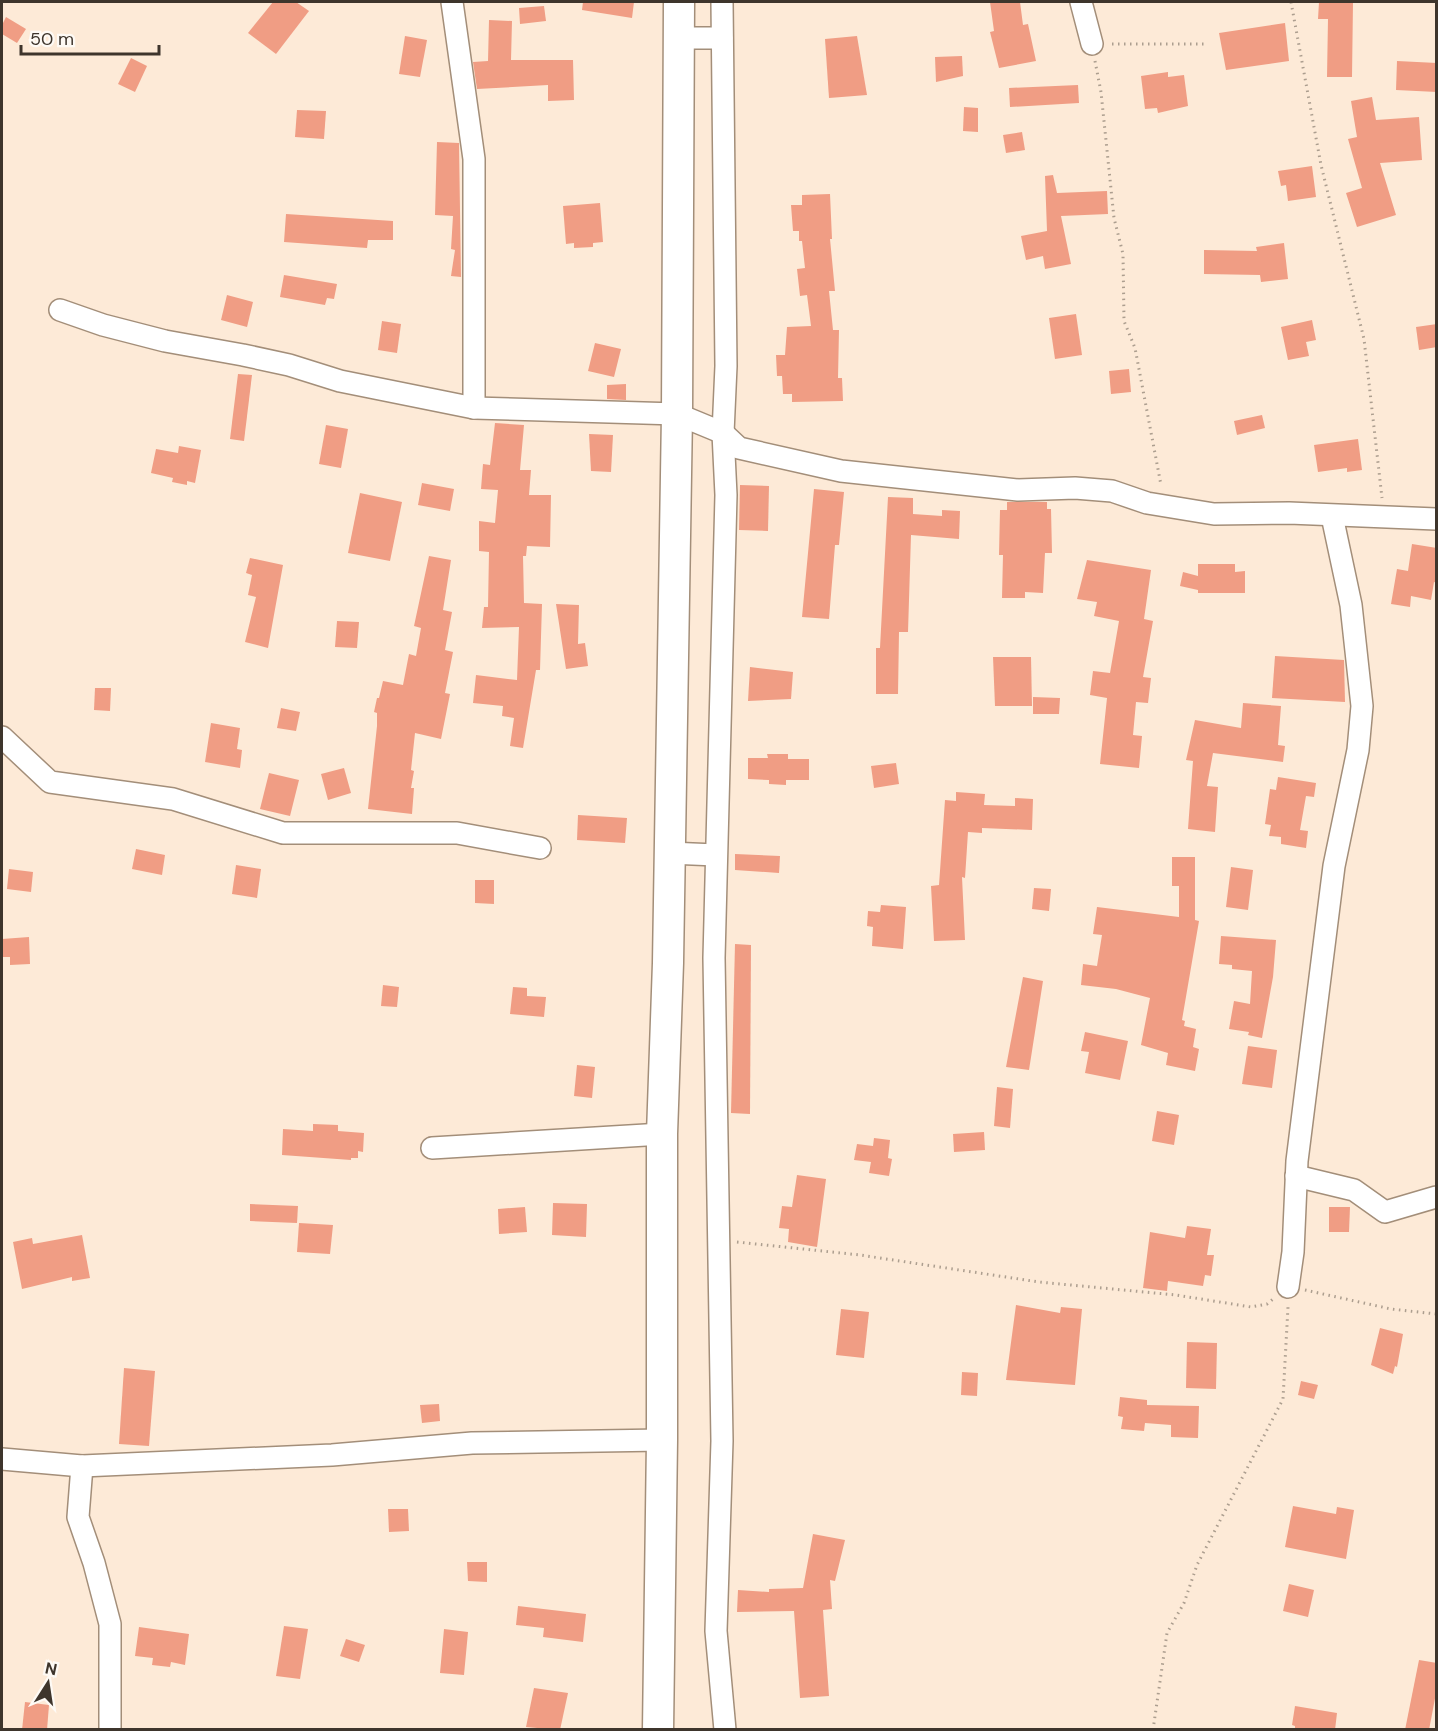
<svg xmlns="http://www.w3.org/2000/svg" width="1438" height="1731" font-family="'DM Sans',sans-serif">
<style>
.building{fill:#f09d84}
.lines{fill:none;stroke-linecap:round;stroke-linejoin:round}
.street-casing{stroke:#a38e79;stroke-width:24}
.secondary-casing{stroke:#a38e79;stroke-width:33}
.path{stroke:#ac9e8f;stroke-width:3;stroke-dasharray:1.5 4.5;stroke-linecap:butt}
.street{stroke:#fff;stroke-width:21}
.secondary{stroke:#fff;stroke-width:30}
</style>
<rect width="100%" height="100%" fill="#fdead7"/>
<!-- building -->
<g class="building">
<polygon points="273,2 296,2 309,11 276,54 248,33"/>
<polygon points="583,2 634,2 632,18 582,10"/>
<polygon points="990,2 1020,2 1023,25 1028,24 1036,61 999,68 990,32 994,31"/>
<polygon points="1319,2 1353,2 1352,77 1327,77 1328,19 1318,19"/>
<polygon points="544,6 546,21 520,24 519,8"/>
<polygon points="6,17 26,29 17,43 2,34 2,25"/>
<polygon points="489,20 512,21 511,60 573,60 574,100 548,101 548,85 477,89 473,62 488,61"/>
<polygon points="1285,23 1289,61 1226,70 1219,33"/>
<polygon points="405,36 427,40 420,77 399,74"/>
<polygon points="857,36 867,95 829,98 825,39"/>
<polygon points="962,56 963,76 936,82 935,57"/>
<polygon points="131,58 147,66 135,92 118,84"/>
<polygon points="1397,61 1437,63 1437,92 1396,90"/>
<polygon points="1168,72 1168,77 1184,75 1188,106 1158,113 1157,108 1145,109 1141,76"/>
<polygon points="1078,85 1079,103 1010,107 1009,88"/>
<polygon points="1372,97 1376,120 1419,117 1422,160 1380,163 1396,215 1357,227 1346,193 1362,188 1348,139 1357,137 1351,101"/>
<polygon points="964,107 978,108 978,132 963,131"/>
<polygon points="297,110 326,111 324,139 295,137"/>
<polygon points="1022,132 1025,150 1006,153 1003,135"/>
<polygon points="437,142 459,143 461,277 451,276 455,250 451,249 453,216 435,215"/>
<polygon points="1312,166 1316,197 1288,201 1286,185 1281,186 1278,171"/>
<polygon points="1053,175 1057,193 1107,191 1108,214 1061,216 1071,264 1045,269 1043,256 1026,260 1021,236 1047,231 1045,176"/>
<polygon points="830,194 832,239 830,239 835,291 829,291 833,330 839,330 838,378 842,378 843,401 792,402 792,394 783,394 782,376 777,376 776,355 785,355 787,327 811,326 807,295 800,296 797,269 805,268 802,241 799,241 799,231 793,231 791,205 802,205 802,195"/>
<polygon points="600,203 603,242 593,243 593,247 574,248 574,243 566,244 563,206"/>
<polygon points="286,214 393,221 393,240 368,240 367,248 284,242"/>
<polygon points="1284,243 1288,279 1261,282 1260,275 1204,274 1204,250 1257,251 1256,247"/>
<polygon points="284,275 337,284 334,299 327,298 325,305 280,297"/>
<polygon points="227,295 253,302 247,327 221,320"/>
<polygon points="1076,314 1082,355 1055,359 1049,318"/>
<polygon points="1312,320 1316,340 1306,342 1309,356 1288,360 1281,327"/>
<polygon points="382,321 401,324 397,353 378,350"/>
<polygon points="1437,324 1437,347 1419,350 1416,327"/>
<polygon points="595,343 621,349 614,377 588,371"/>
<polygon points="1129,369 1131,392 1111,394 1109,371"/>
<polygon points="238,374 252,375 244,441 230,439"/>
<polygon points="626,384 626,400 607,399 607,385"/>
<polygon points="1262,415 1265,428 1237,435 1234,421"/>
<polygon points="495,423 524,425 520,470 531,470 529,495 551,495 550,547 527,546 526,556 523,556 524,603 542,604 540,670 536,670 523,748 510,746 514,718 502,716 503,706 473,703 476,675 517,680 519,627 482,628 484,607 488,607 489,552 479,551 479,521 495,523 498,490 481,489 483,464 490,465"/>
<polygon points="326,425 348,429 341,468 319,464"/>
<polygon points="589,434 613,435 611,472 591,471"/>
<polygon points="1358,439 1362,470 1347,472 1347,468 1318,472 1314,445"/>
<polygon points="179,446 201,450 195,483 187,481 187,485 172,482 173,478 151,473 156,449 178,453"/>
<polygon points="422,483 454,489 450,511 418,505"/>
<polygon points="740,485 769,486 768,531 739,530"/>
<polygon points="814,489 844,492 839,545 835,545 829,619 802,617"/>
<polygon points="360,493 402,502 390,561 348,553"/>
<polygon points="888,497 913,498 913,514 942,516 942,510 960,511 959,539 911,535 908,632 899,632 898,694 876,694 876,648 880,648"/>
<polygon points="1007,502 1047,502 1047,509 1051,509 1052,553 1045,553 1043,593 1025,592 1025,598 1002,598 1003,555 999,555 1000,510 1007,510"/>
<polygon points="1412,544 1437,548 1437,583 1434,582 1431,600 1411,596 1410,607 1391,604 1397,569 1408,571"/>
<polygon points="429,556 451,560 443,610 452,612 445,650 453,652 445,693 450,694 441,739 415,733 411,770 414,771 411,788 414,788 412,814 368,809 377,726 377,713 374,712 377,698 379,698 383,681 403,685 409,654 416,656 421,628 414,626"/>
<polygon points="250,558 283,565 268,648 245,642 256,597 248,595 252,575 246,573"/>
<polygon points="1087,560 1151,570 1144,619 1153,621 1143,677 1151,678 1148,703 1136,702 1133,735 1142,736 1139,768 1100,764 1107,698 1090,695 1093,671 1110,673 1119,621 1094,616 1097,602 1077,599"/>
<polygon points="1198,564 1235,564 1235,572 1245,571 1245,593 1198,593 1198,590 1180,586 1183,572 1198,576"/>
<polygon points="556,604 579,605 578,644 585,643 588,666 566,669"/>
<polygon points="337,621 359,622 357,648 335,647"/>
<polygon points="1275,656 1344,660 1345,702 1272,698"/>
<polygon points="993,657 1031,657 1032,706 995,706"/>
<polygon points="750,667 793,672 791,699 748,701"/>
<polygon points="95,688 111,688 110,711 94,710"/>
<polygon points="1033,697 1060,698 1059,714 1033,714"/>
<polygon points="1243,703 1281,706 1278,745 1285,746 1283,762 1213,753 1207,786 1218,787 1215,832 1188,829 1193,761 1186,760 1195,720 1241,728"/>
<polygon points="281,708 300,712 296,731 277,728"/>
<polygon points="211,723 240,728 237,749 242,750 240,768 205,762"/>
<polygon points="767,754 788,754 788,759 809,759 809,780 786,780 786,785 769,784 769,780 748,779 748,758 768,758"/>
<polygon points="896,763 899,784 874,788 871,766"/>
<polygon points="344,768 351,793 328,800 321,774"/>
<polygon points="269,773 299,780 290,816 260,809"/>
<polygon points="1278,777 1316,783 1314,797 1306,796 1300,830 1308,831 1306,848 1281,844 1281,837 1269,836 1271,825 1265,824 1270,789 1276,790"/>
<polygon points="956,792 985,794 984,805 1015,806 1015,798 1033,799 1032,830 982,828 982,833 968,832 965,878 962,877 965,940 934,941 931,886 939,885 945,800 956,801"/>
<polygon points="578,815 627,818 625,843 577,840"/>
<polygon points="136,849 165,855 162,875 132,869"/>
<polygon points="735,854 780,856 779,873 735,870"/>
<polygon points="1172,857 1195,857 1195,920 1199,921 1182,1020 1185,1021 1184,1026 1196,1029 1193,1047 1199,1049 1195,1071 1166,1065 1168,1053 1141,1045 1150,998 1116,989 1081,985 1083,964 1097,966 1102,935 1093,934 1097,907 1179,917 1179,886 1172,886"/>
<polygon points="236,865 261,869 257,898 232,894"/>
<polygon points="1231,867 1253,870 1248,910 1226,907"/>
<polygon points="9,869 33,872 31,892 7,889"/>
<polygon points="475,880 494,880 494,904 475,903"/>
<polygon points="1034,888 1051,889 1049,911 1032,909"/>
<polygon points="881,905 906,907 903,949 872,946 873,927 867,926 868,911 880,912"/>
<polygon points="1221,936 1276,940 1273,977 1262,1038 1248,1035 1249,1032 1229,1029 1234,1001 1250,1004 1252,971 1232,969 1232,965 1219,964"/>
<polygon points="29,937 30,964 10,965 10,957 2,957 2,939"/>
<polygon points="735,944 751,945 750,1114 731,1113"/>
<polygon points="1023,977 1043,981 1029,1070 1006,1067"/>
<polygon points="383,985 399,987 397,1007 381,1006"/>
<polygon points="513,987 527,988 527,996 546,997 544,1017 510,1014"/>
<polygon points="1085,1032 1128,1041 1120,1080 1085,1073 1089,1052 1081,1051"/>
<polygon points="1248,1046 1277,1050 1272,1088 1242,1084"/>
<polygon points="577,1065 595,1067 592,1098 574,1096"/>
<polygon points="997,1087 1013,1089 1010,1128 994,1126"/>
<polygon points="1157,1111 1179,1115 1174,1145 1152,1141"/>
<polygon points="313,1124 338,1125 338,1131 364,1133 363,1152 358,1151 358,1158 351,1158 351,1160 282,1155 283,1129 313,1131"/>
<polygon points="984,1132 985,1150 954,1152 953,1134"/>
<polygon points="874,1138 890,1140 888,1158 892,1159 889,1176 869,1173 871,1162 854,1160 857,1144 873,1146"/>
<polygon points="797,1175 826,1179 817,1247 788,1242 789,1229 779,1228 782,1206 792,1207"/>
<polygon points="553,1203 587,1204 586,1237 552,1235"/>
<polygon points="250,1204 298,1206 297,1223 250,1221"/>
<polygon points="525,1207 527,1232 499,1234 498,1209"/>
<polygon points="1329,1207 1350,1207 1349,1232 1329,1232"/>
<polygon points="299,1223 333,1225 330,1254 297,1252"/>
<polygon points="1187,1226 1211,1229 1207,1255 1214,1255 1211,1276 1205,1275 1203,1286 1168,1281 1167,1291 1143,1288 1150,1232 1185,1238"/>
<polygon points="82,1235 90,1278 72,1281 72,1277 22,1289 13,1242 32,1238 33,1244"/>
<polygon points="1016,1305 1060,1313 1061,1307 1082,1309 1075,1385 1006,1380"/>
<polygon points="841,1309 869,1312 864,1358 836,1355"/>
<polygon points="1380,1328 1403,1334 1397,1367 1395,1366 1393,1374 1371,1365"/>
<polygon points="1187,1342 1217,1343 1216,1389 1186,1388"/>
<polygon points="124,1368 155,1371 149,1446 119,1444"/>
<polygon points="962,1372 978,1373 977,1396 961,1395"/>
<polygon points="1301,1381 1318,1385 1314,1399 1298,1395"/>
<polygon points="1120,1397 1147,1400 1147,1405 1199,1406 1198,1438 1171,1437 1171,1425 1145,1423 1144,1431 1121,1429 1123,1417 1118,1416"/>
<polygon points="439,1404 440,1421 422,1423 420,1405"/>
<polygon points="1293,1506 1336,1514 1337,1507 1354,1510 1346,1559 1285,1547"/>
<polygon points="388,1509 408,1509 409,1531 389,1532"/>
<polygon points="813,1534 845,1540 835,1581 830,1580 832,1609 823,1610 829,1696 800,1698 794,1611 737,1612 738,1590 769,1592 769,1589 803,1588"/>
<polygon points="467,1562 487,1562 487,1582 468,1581"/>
<polygon points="1289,1584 1314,1590 1308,1617 1283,1611"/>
<polygon points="518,1606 586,1614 583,1642 543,1637 544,1628 516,1625"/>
<polygon points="284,1626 308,1629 300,1679 276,1676"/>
<polygon points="139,1627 189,1634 185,1665 171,1662 170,1667 152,1665 153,1658 135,1656"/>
<polygon points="444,1629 468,1632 464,1675 440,1673"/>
<polygon points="346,1639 365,1645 359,1662 340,1656"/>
<polygon points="1419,1660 1437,1663 1437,1688 1429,1730 1405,1730"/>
<polygon points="534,1688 568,1693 560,1730 526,1727"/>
<polygon points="25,1702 49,1705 47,1730 22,1730"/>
<polygon points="1295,1706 1337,1713 1335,1730 1295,1730 1295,1726 1292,1725"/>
</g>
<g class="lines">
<!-- street casing -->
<g class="street-casing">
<g id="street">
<polyline points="452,2 474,159 474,408"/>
<polyline points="722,2 726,366 723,433 726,495 714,958 722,1441 716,1631 725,1730"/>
<polyline points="1081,2 1092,44"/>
<polyline points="678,38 722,38"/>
<polyline points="60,310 103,325 165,341 243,355 289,365 340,381 474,408 677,414 723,433 739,448 841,471 1018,490 1075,488 1112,491 1147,503 1214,514 1289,513 1436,519"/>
<polyline points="2,737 50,782 173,799 283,833 457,833 540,848"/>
<polyline points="669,853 716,855"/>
<polyline points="432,1148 662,1134"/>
<polyline points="1296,1176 1354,1190 1385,1212 1436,1197"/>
<polyline points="1288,1287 1293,1252 1297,1161 1334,866 1358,750 1362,706 1351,605 1332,516"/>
<polyline points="2,1459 82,1466 332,1455 472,1443 662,1440"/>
<polyline points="82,1466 78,1517 94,1563 110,1624 110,1730"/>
</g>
</g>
<!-- secondary casing -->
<g class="secondary-casing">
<polyline id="secondary" points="658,1730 662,1440 662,1134 668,963 677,414 679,2"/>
</g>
<!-- path -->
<g class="path">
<polyline points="1291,2 1321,165 1364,339 1382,498"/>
<polyline points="1112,44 1207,44"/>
<polyline points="1095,61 1101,92 1114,218 1123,254 1124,321 1135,348 1161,485"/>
<polyline points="737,1242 860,1255 1039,1282 1176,1295 1251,1307 1267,1304 1273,1299"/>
<polyline points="1305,1290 1391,1309 1436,1314"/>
<polyline points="1153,1730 1167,1633 1184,1603 1197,1565 1283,1399 1288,1307"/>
</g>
<!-- street -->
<use href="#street" class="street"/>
<!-- secondary -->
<use href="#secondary" class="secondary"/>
</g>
<!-- border -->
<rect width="1438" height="1731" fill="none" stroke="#3e352c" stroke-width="6"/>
<!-- north arrow -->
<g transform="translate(48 1683) rotate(12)" stroke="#fefaf5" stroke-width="4.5" paint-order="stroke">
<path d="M0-4.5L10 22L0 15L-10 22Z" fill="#3e352c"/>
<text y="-9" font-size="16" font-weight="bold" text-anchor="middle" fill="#3e352c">N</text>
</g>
<!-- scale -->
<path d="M21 45v9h138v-9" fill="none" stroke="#3e352c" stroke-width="3"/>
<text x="30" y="45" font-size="18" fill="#3e352c" stroke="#fefaf5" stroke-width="4.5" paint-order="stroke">50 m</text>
</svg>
